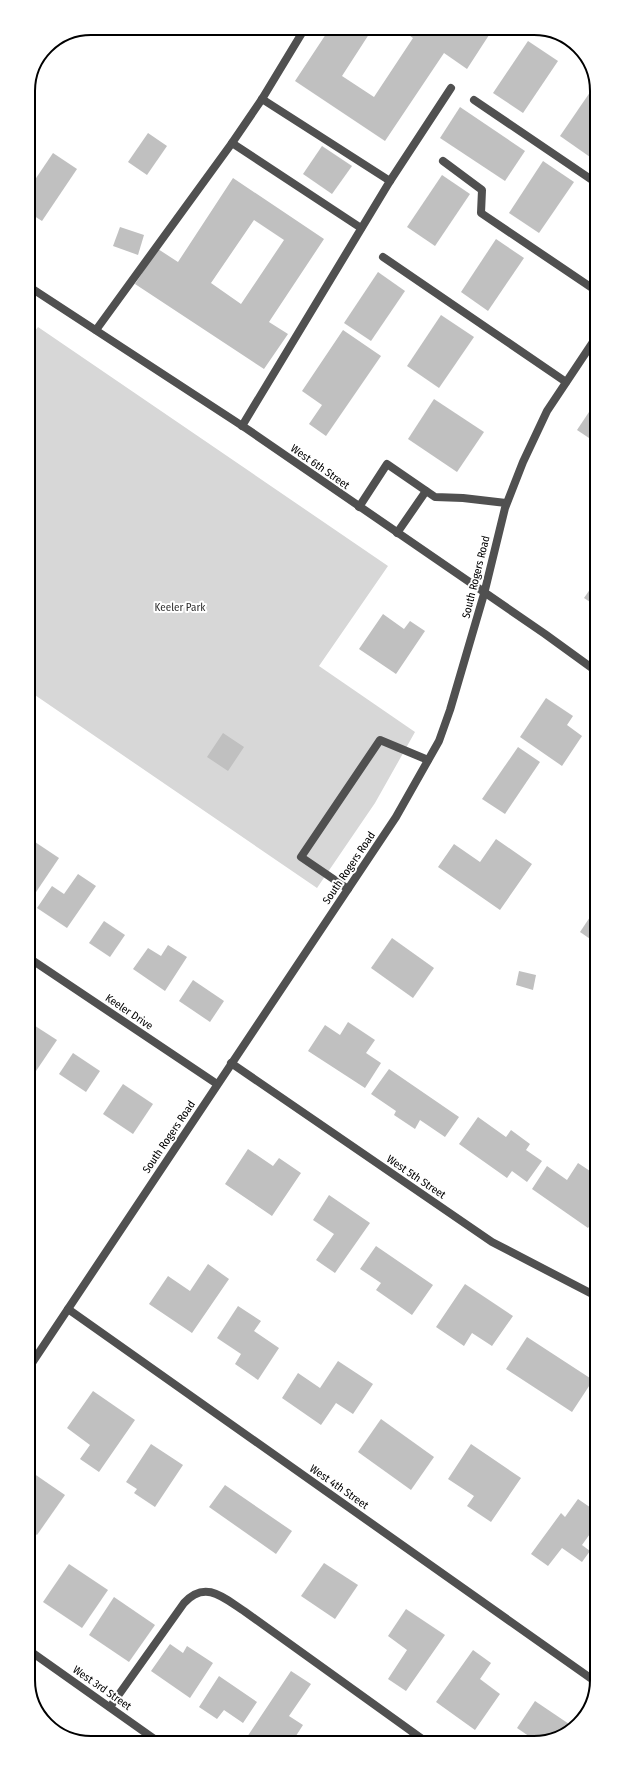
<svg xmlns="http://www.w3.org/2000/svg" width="625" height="1771" font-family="'Fira Sans Condensed',sans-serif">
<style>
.green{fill:#d7d7d7}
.building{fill:#c0c0c0;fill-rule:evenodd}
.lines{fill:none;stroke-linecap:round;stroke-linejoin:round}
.service{stroke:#505050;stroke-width:8}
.minor{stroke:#505050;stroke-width:8}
.tertiary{stroke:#505050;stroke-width:8}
.labels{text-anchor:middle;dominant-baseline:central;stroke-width:4;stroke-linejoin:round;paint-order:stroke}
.street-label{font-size:11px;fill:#000;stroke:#fff}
.park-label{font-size:11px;fill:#2e2e2e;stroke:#fff}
.rim{fill:none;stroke:#000;stroke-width:2}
</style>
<rect width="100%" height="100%" fill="#fff"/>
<!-- green -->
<polygon class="green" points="38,327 388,566 319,666 415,732 375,803 317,888 29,691 28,340"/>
<!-- building -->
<g class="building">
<polygon points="330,28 373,28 342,76 374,97 413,38 399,28 479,28 489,35 467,69 444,53 385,141 295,81"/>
<polygon points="528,41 558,61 523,113 493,93"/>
<polygon points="595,85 595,150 590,157 560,136"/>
<polygon points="460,107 525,151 505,181 440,138"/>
<polygon points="148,133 167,146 147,175 128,162"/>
<polygon points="322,146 352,166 332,194 303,174"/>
<polygon points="53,153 77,169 42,221 28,212 28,190"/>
<polygon points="543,161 574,182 539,233 509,213"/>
<polygon points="442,175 470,194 435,246 407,227"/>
<path d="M233,178L324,239L269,322L288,334L264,369L135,284L158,249L178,262ZM254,220L284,240L241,304L211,283Z"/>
<polygon points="120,227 144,235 138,255 113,246"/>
<polygon points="496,239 524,258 488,311 461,292"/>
<polygon points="378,272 405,291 371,341 344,323"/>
<polygon points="441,315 474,337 439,388 407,366"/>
<polygon points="343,330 381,356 326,436 309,424 322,405 302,391"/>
<polygon points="434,399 484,432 457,472 408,439"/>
<polygon points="595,403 595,442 577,430"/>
<polygon points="595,582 596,606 584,598"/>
<polygon points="383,614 404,629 410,621 425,631 396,674 359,649"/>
<polygon points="546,698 573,716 567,725 582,736 562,766 520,737"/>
<polygon points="223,733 244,747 228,771 207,757"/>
<polygon points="518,747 540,762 505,814 482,799"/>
<polygon points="29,838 59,858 30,901 29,900"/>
<polygon points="496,839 532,864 500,910 438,867 454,844 480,862"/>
<polygon points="78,874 96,886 67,928 37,908 52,886 64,894"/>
<polygon points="596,908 596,943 580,932"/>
<polygon points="104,921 125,935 110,957 89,943"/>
<polygon points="392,938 434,968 413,998 371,968"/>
<polygon points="168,945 187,957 165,991 133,969 148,948 161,956"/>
<polygon points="519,971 536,975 533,990 516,985"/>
<polygon points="193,980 224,1001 210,1022 179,1001"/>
<polygon points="29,1022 57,1040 34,1074 29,1071"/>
<polygon points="348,1022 375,1040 366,1053 381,1063 365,1088 308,1051 325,1025 340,1035"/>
<polygon points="73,1053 100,1071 86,1092 59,1074"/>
<polygon points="389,1069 459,1117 445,1137 420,1120 415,1129 394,1115 396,1111 371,1094"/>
<polygon points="123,1084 153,1104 133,1134 103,1114"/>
<polygon points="478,1117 506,1137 511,1130 530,1144 526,1150 542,1161 527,1182 512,1171 507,1178 459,1144"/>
<polygon points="248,1149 273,1166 279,1158 301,1173 272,1216 225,1184"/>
<polygon points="578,1163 596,1175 596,1217 588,1228 532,1189 547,1166 567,1180"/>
<polygon points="329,1195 370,1223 335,1273 316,1260 334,1234 313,1220"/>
<polygon points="376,1246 433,1285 412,1315 376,1290 381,1283 360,1269"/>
<polygon points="208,1264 229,1279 192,1333 149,1304 168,1276 190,1291"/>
<polygon points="465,1284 513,1316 492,1346 472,1333 464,1346 436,1327"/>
<polygon points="238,1306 261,1321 254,1331 279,1348 258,1380 235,1364 241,1354 217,1338"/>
<polygon points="527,1337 593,1380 572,1412 506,1369"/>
<polygon points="338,1361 373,1384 353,1414 336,1403 321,1425 282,1398 298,1373 320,1388"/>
<polygon points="93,1391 135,1420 99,1472 80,1459 90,1445 67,1428"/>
<polygon points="381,1419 434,1457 411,1490 358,1452"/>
<polygon points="151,1444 183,1465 155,1507 134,1493 137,1489 126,1482"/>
<polygon points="471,1444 521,1478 491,1522 467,1506 474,1496 448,1479"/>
<polygon points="30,1471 65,1495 37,1535 30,1530"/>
<polygon points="225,1485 292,1531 276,1554 209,1507"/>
<polygon points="578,1499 597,1512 597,1524 582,1545 590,1551 582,1562 562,1548 548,1566 531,1554 561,1513 565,1517"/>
<polygon points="324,1563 358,1585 335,1619 301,1596"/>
<polygon points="69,1564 108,1590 82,1628 43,1602"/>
<polygon points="114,1597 155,1625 129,1662 89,1635"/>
<polygon points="406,1609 445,1635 406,1691 388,1679 407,1650 388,1636"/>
<polygon points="170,1644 183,1653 187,1646 213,1663 190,1698 151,1671"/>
<polygon points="473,1650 491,1663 480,1679 500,1694 475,1730 436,1702"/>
<polygon points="291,1671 311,1684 289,1716 303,1725 292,1742 249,1742 245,1740"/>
<polygon points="219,1676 257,1702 243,1723 224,1710 217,1719 199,1707"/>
<polygon points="535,1701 572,1726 551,1741 536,1741 517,1728"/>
</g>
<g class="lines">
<!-- service -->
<g class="service">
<polyline points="262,99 390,181"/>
<polyline points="474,100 595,182"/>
<polyline points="232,143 361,228"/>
<polyline points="443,161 482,190 481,213 595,290"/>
<polyline points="383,257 566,382"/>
<polyline points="96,330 232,143 262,99 305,28"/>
<polyline points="242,426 390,181 451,88"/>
<polyline points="359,507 387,464 435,497 463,498 506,503"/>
<polyline points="397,533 426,491"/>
<polyline points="348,889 301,857 380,740 428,760"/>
<path d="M110,1707L184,1603C205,1580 223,1597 244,1611L425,1741"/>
</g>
<!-- minor -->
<g class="minor">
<polyline points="29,958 217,1084"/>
<polyline points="231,1063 492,1242 596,1296"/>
<polyline points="68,1309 596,1682"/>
<polyline points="30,1651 160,1743"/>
</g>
<!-- tertiary -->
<g class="tertiary">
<polyline points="28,286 247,429 545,634 596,671"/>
<polyline points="30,1366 396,817 439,741 450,710 484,594 505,508 523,462 547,411 595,339"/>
</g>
</g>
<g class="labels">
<!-- street labels -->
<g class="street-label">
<text transform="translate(320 467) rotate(35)">West 6th Street</text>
<text transform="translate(476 577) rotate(-76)">South Rogers Road</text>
<text transform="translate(349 868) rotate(-56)">South Rogers Road</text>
<text transform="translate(129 1012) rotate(34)">Keeler Drive</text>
<text transform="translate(169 1137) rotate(-56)">South Rogers Road</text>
<text transform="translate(416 1177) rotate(34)">West 5th Street</text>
<text transform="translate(339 1487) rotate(35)">West 4th Street</text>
<text transform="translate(102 1688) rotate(35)">West 3rd Street</text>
</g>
<!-- park labels -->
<g class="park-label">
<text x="180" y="607">Keeler Park</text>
</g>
</g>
<!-- crop -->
<path d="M0 0H625V1771H0ZM91 35H534A56 56 0 0 1 590 91V1680A56 56 0 0 1 534 1736H91A56 56 0 0 1 35 1680V91A56 56 0 0 1 91 35Z" fill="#fff" fill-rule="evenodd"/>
<path class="rim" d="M91 35H534A56 56 0 0 1 590 91V1680A56 56 0 0 1 534 1736H91A56 56 0 0 1 35 1680V91A56 56 0 0 1 91 35Z"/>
</svg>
